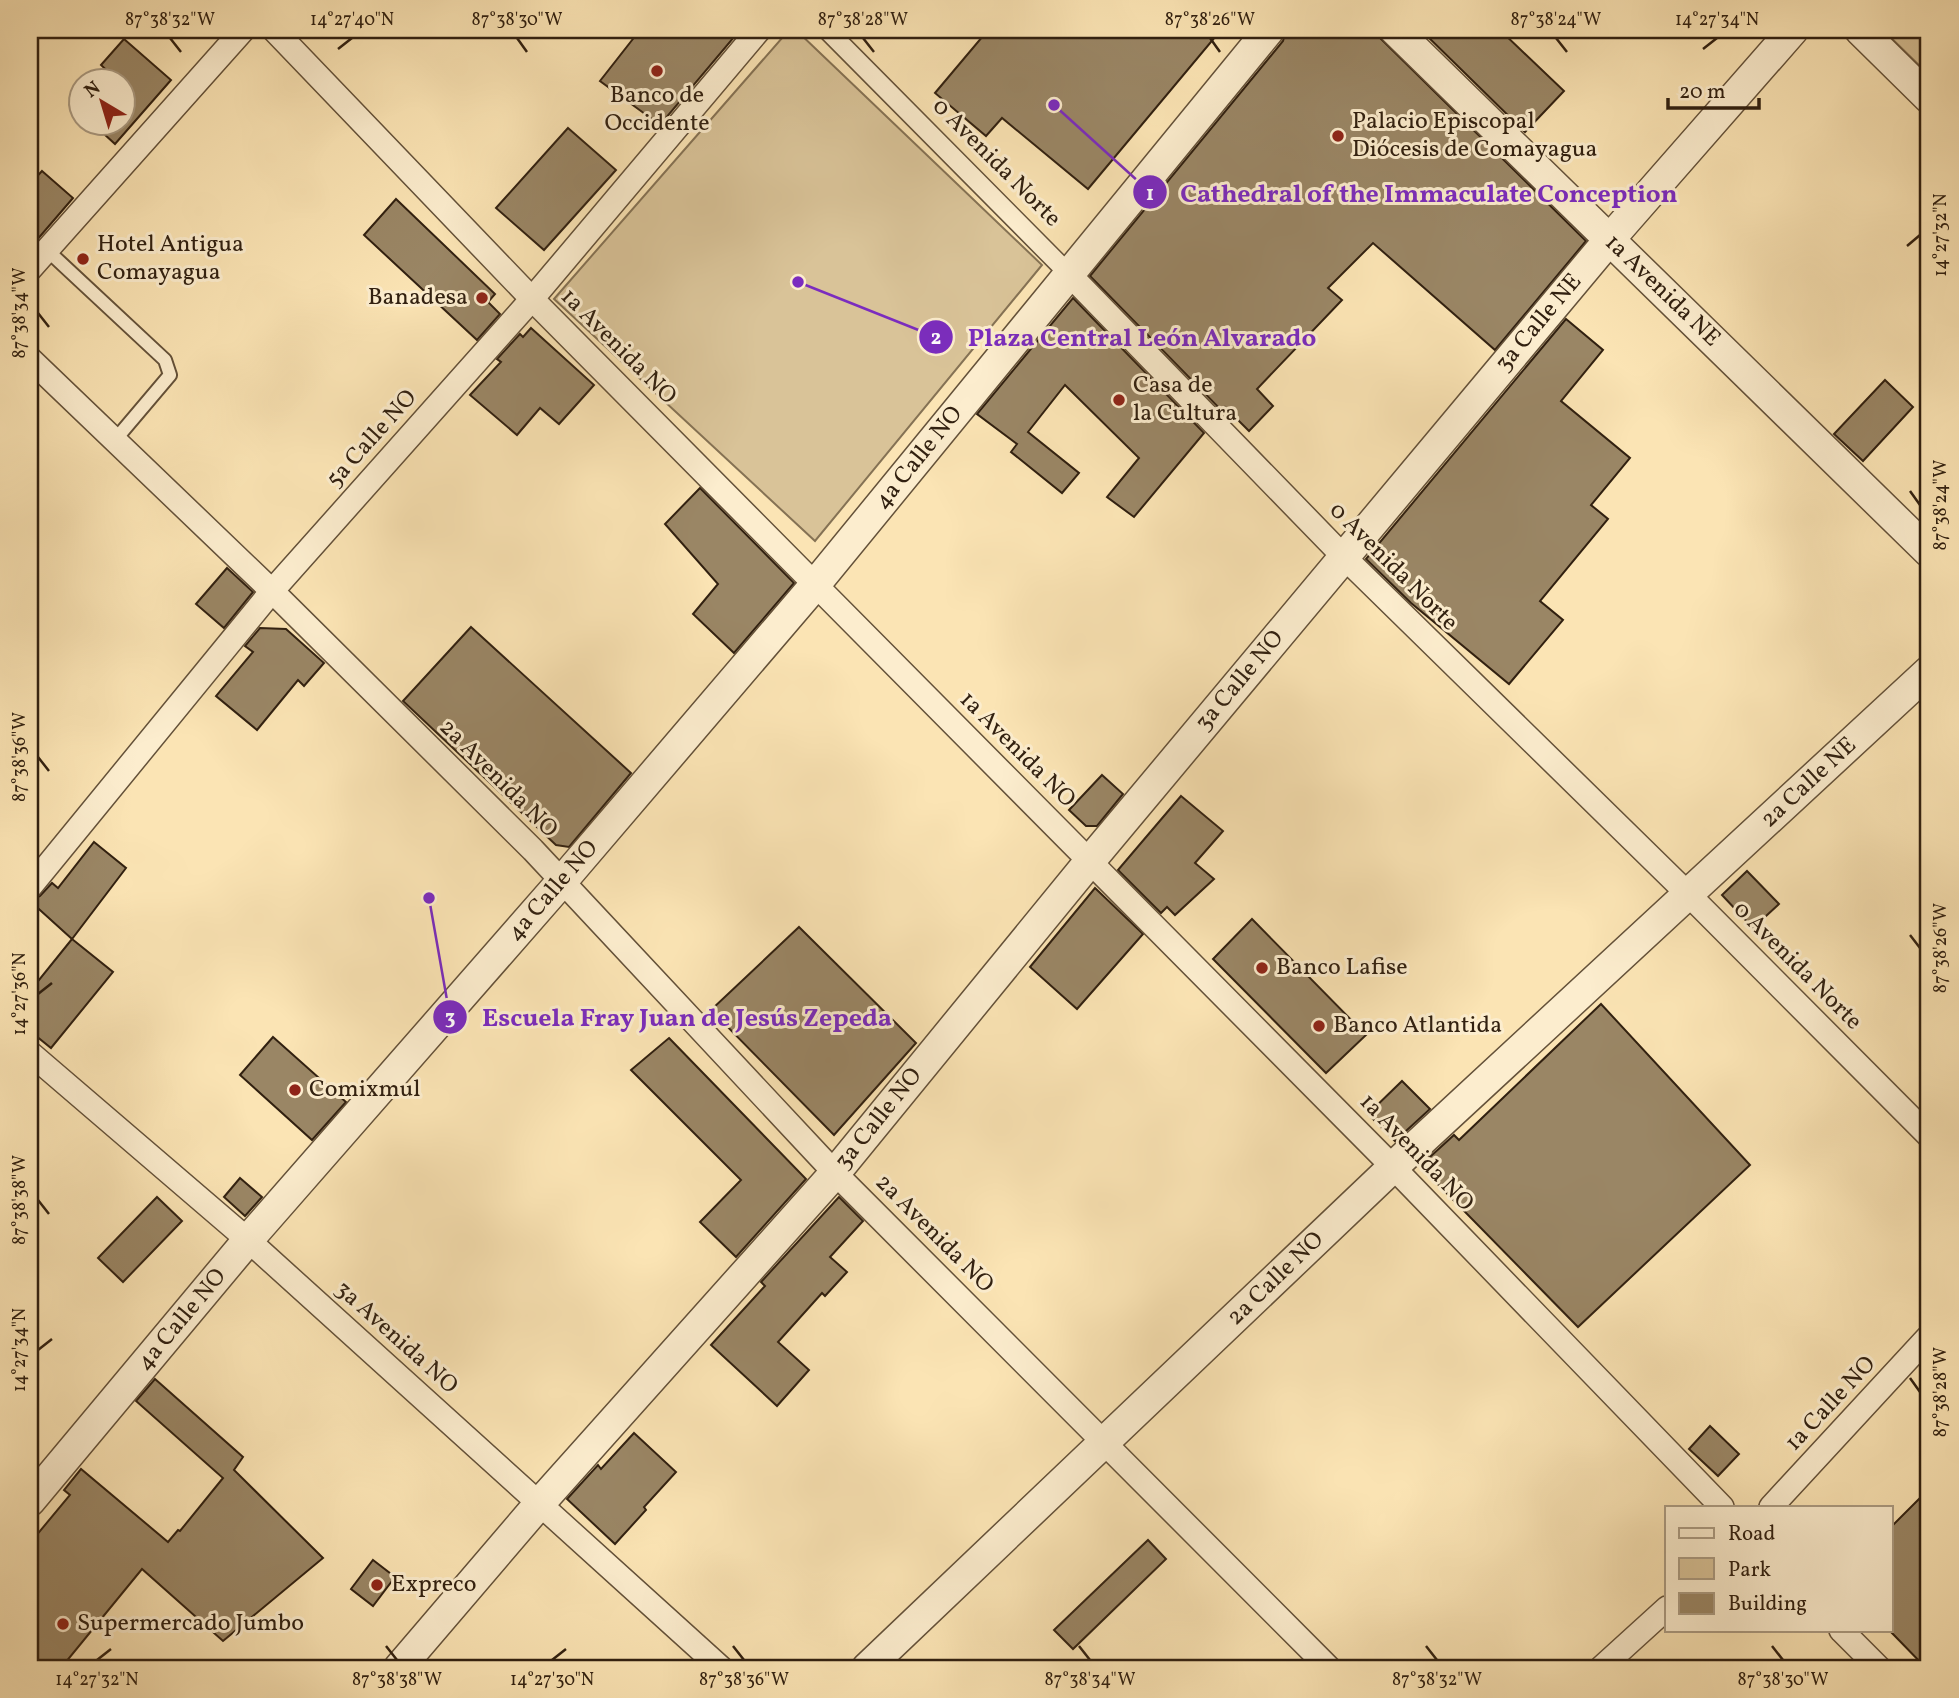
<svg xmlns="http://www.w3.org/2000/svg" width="1959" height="1698" font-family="Vollkorn,serif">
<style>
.green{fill:#d9c398;stroke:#857254;stroke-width:2}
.building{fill:#9a8665;stroke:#312010;stroke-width:2}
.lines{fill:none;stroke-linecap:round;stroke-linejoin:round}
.service-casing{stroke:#645139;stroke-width:16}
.pedestrian-casing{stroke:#645139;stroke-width:21}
.minor-casing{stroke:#645139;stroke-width:26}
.tertiary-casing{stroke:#645139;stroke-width:33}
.service{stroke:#fcedce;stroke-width:12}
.pedestrian{stroke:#fcedce;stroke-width:18}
.minor{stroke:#fcedce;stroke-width:23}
.tertiary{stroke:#fcedce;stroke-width:30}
.ticks{fill:none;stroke:#312010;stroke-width:2.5}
.poi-dot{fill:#8f2418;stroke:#fcedce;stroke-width:2.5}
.labels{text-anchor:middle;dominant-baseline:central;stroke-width:6;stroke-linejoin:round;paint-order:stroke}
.poi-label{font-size:24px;fill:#312010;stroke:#fcedce;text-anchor:start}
.street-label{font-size:24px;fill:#312010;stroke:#fcedce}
.leader{fill:none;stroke:#7b2cbf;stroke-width:2.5}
.callout-dot{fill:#7b2cbf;stroke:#fcedce;stroke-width:2.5}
.mark-label{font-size:21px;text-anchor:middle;font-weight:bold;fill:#fff}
.callout-label{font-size:26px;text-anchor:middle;font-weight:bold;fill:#7b2cbf;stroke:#fcedce;stroke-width:6;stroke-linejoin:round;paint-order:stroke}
.neatline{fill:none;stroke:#312010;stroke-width:2.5}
.ticks-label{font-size:18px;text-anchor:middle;fill:#312010}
</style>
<rect width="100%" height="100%" fill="#fbe4b4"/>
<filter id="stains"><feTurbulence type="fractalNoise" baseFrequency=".00286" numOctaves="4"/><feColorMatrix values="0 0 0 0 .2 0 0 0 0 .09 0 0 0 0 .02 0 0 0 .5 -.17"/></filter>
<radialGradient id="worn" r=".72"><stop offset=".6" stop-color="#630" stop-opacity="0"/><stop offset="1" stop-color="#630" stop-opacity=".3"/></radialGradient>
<!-- green -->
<g class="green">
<polygon points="789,30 796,30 1042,265 815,541 554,299"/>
<polygon points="1883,30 1929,30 1929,75"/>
</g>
<!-- building -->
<g class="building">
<polygon points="640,30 740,30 660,125 600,81"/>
<polygon points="988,30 1221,30 1088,189 1002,118 986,136 935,93"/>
<polygon points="1286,30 1372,30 1586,241 1495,350 1373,243 1328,288 1342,300 1257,389 1273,406 1249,431 1225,407 1222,411 1090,276 1283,41"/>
<polygon points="1425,30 1500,30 1564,91 1525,132 1423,32"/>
<polygon points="124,39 171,80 115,144 91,122 122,122 122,80 115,80 116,79 101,65"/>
<polygon points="568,128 616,170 544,250 496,208"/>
<polygon points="42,171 73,198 30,248 30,184"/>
<polygon points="396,199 495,294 488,302 500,314 477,340 364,235"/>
<polygon points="1073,298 1204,433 1134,517 1107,497 1139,458 1065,385 1028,432 1079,473 1062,493 1011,452 1017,444 977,414"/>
<polygon points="1566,319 1603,350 1561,401 1630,458 1591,505 1608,519 1540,601 1563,620 1509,684 1411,603 1366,559"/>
<polygon points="531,328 594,385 559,424 540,408 517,435 470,395 501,362 497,359 520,334 523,337"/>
<polygon points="1885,380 1913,407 1863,461 1834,434"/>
<polygon points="700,488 794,583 734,653 693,614 718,584 665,524"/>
<polygon points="227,568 253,592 224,628 196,604"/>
<polygon points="471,627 631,773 569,847 556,845 403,701"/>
<polygon points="260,628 286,629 324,663 304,686 298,680 257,730 216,696 253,652 245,646"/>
<polygon points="1102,775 1123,794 1097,826 1086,826 1069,810"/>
<polygon points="1181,796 1223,831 1195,863 1214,879 1175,915 1167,907 1161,913 1118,870"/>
<polygon points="94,842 126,868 72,939 30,901 40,896 52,883 58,888"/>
<polygon points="1747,871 1779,904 1753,928 1722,895"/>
<polygon points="1095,888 1143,934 1077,1009 1030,967"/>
<polygon points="1252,919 1366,1035 1326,1073 1213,959"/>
<polygon points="799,927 916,1043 834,1135 711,1010"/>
<polygon points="72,939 113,972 51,1048 30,1031 30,991"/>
<polygon points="1601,1004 1750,1165 1578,1327 1420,1166 1454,1135 1459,1140"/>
<polygon points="273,1037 346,1102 312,1140 240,1075"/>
<polygon points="669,1038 806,1179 736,1257 700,1222 741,1180 631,1070"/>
<polygon points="1402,1081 1430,1109 1395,1141 1368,1114"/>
<polygon points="240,1178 262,1197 245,1216 224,1197"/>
<polygon points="157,1197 182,1221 123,1282 98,1258"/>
<polygon points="839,1197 863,1221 830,1257 847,1272 825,1296 822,1293 778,1342 809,1370 777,1406 711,1345 765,1286 761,1282"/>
<polygon points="155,1379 243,1457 234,1470 323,1558 223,1641 142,1569 61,1668 30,1668 30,1543 70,1495 64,1490 81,1469 168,1542 178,1530 180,1531 223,1478 136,1401"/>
<polygon points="1710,1426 1739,1454 1718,1476 1689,1449"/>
<polygon points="634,1433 676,1472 644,1507 646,1510 615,1544 567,1499 598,1465 601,1469"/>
<polygon points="1929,1489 1929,1668 1926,1668 1891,1632 1891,1527"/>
<polygon points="1148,1540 1166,1559 1073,1649 1054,1630"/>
<polygon points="373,1560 395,1577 373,1606 351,1589"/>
</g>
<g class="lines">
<!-- service casing -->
<g class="service-casing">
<polyline id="service" points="47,250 165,360 170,375 115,440"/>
</g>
<!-- pedestrian casing -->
<g class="pedestrian-casing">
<polyline id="pedestrian" points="827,30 1069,274"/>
</g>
<!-- minor casing -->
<g class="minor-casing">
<g id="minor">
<polyline points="274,30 532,299 1393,1167 1722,1507"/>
<polyline points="30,269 243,30"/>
<polyline points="1069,274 1344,557 1688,894 1929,1136"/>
<polyline points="30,359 272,591 533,850 835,1173 1329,1668"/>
<polyline points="30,887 272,591 532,299 759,30"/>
<polyline points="30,1053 248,1240 721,1668"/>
<polyline points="1771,1507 1929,1336"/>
<polyline points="1841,1630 1879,1668"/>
<polyline points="1601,1668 1667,1608"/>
</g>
</g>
<!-- tertiary casing -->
<g class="tertiary-casing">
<g id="tertiary">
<polyline points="1395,30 1929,552"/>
<polyline points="1860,30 1929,98"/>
<polyline points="30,1501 248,1240 563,880 809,592 1269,30"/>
<polyline points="399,1668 540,1503 835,1173 1090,861 1609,240 1793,30"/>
<polyline points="867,1668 1393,1167 1929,671"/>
</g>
</g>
<!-- service -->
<use href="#service" class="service"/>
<!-- pedestrian -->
<use href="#pedestrian" class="pedestrian"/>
<!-- minor -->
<use href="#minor" class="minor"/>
<!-- tertiary -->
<use href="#tertiary" class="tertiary"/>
</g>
<!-- ticks -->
<path class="ticks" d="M170,38L181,52M517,38L527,52M863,38L874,52M1210,38L1220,52M1556,38L1567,52M338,49L352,38M1703,49L1717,38M1907,246L1920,235M38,313L49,327M1910,491L1920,505M38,757L49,771M1910,935L1920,948M38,994L52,983M38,1200L49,1214M38,1350L52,1339M1910,1378L1920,1392M386,1646L397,1660M733,1646L744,1660M1079,1646L1090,1660M1426,1646L1437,1660M1772,1646L1783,1660M97,1660L111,1649M552,1660L566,1649"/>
<!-- markers -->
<g class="poi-dot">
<circle cx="657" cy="71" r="7"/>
<circle cx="1338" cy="136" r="7"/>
<circle cx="83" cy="259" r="7"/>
<circle cx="482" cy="298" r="7"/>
<circle cx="1119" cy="400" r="7"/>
<circle cx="1262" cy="968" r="7"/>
<circle cx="1319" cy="1026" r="7"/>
<circle cx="295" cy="1090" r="7"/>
<circle cx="377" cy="1585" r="7"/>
<circle cx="63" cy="1624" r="7"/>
</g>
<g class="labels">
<!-- poi labels -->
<g class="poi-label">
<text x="657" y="96" text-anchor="middle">Banco de<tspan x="657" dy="28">Occidente</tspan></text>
<text x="1352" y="122">Palacio Episcopal<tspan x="1352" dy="28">Diócesis de Comayagua</tspan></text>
<text x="97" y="245">Hotel Antigua<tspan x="97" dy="28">Comayagua</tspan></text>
<text x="468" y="298" text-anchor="end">Banadesa</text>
<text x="1133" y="386">Casa de<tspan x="1133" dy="28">la Cultura</tspan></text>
<text x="1276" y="968">Banco Lafise</text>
<text x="1333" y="1026">Banco Atlantida</text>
<text x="309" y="1090">Comixmul</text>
<text x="391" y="1585">Expreco</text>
<text x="77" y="1624">Supermercado Jumbo</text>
</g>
<!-- street labels -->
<g class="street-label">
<text transform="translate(996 163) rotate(45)">0 Avenida Norte</text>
<text transform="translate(1662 291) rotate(44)">1a Avenida NE</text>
<text transform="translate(1539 323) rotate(-50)">3a Calle NE</text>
<text transform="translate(618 347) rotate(45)">1a Avenida NO</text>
<text transform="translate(372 439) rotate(-48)">5a Calle NO</text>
<text transform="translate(919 458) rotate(-51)">4a Calle NO</text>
<text transform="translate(1393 567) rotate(45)">0 Avenida Norte</text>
<text transform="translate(1240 681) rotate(-50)">3a Calle NO</text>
<text transform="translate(1017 750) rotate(45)">1a Avenida NO</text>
<text transform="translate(498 779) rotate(45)">2a Avenida NO</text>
<text transform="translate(1809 783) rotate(-43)">2a Calle NE</text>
<text transform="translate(553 891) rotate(-49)">4a Calle NO</text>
<text transform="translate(1797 966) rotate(45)">0 Avenida Norte</text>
<text transform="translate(879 1119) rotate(-51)">3a Calle NO</text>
<text transform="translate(1416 1153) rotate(46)">1a Avenida NO</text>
<text transform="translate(934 1234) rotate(45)">2a Avenida NO</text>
<text transform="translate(1276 1279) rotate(-44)">2a Calle NO</text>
<text transform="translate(182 1320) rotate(-50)">4a Calle NO</text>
<text transform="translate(396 1338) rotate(42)">3a Avenida NO</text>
<text transform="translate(1831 1404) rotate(-47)">1a Calle NO</text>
</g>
</g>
<!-- callouts -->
<path class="leader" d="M1054 105L1150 192M798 282L936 337M429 898L450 1017"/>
<g class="callout-dot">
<circle cx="1054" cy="105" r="7"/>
<circle cx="798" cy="282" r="7"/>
<circle cx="429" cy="898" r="7"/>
<circle cx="1150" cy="192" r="18"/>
<circle cx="936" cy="337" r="18"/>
<circle cx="450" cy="1017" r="18"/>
</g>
<g class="mark-label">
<text x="1150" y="200">1</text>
<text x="936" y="344">2</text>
<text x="450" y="1024">3</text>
</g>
<g class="callout-label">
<text x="1429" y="202">Cathedral of the Immaculate Conception</text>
<text x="1142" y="346">Plaza Central León Alvarado</text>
<text x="687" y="1026">Escuela Fray Juan de Jesús Zepeda</text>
</g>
<!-- margin -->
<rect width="1959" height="1698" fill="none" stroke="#fbe4b4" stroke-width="77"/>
<!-- legend -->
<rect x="1665" y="1506" width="228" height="126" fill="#fcedce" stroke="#ab9b82" stroke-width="2"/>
<rect x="1679" y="1528" width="35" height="10" fill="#fcedce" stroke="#ab9b82" stroke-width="2"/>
<text x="1728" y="1540" font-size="21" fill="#312010">Road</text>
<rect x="1679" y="1558" width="35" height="21" fill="#d9c398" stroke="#ab9b82" stroke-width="2"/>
<text x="1728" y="1576" font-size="21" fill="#312010">Park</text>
<rect x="1679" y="1593" width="35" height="21" fill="#9a8665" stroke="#ab9b82" stroke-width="2"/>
<text x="1728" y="1610" font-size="21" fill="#312010">Building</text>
<!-- north arrow -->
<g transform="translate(102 102) rotate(322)"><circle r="33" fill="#fcedce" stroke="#ab9b82" stroke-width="2"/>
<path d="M0-5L12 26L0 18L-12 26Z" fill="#8f2418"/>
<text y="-10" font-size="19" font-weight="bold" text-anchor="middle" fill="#312010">N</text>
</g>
<!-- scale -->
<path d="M1668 98v10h91v-10" fill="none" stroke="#312010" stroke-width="3.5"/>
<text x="1679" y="98" font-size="21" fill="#312010" stroke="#fcedce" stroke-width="5" paint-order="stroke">20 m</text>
<rect x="38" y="38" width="1882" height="1622" class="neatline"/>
<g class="ticks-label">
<text x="170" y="25">87°38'32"W</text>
<text x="352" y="25">14°27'40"N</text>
<text x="517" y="25">87°38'30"W</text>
<text x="863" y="25">87°38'28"W</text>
<text x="1210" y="25">87°38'26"W</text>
<text x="1556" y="25">87°38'24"W</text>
<text x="1717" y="25">14°27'34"N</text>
<text transform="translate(1940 235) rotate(-90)" y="6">14°27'32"N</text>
<text transform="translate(19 313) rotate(-90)" y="6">87°38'34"W</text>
<text transform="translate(1940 505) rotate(-90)" y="6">87°38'24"W</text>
<text transform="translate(19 757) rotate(-90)" y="6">87°38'36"W</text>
<text transform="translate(1940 948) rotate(-90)" y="6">87°38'26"W</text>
<text transform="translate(19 994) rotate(-90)" y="6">14°27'36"N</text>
<text transform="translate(19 1200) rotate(-90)" y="6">87°38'38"W</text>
<text transform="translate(19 1350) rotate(-90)" y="6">14°27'34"N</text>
<text transform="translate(1940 1392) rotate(-90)" y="6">87°38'28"W</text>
<text x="97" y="1685">14°27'32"N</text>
<text x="397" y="1685">87°38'38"W</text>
<text x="552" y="1685">14°27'30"N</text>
<text x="744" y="1685">87°38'36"W</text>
<text x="1090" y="1685">87°38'34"W</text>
<text x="1437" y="1685">87°38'32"W</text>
<text x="1783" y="1685">87°38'30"W</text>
</g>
<rect width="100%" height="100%" filter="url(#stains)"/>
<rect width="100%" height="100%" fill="url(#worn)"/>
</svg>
